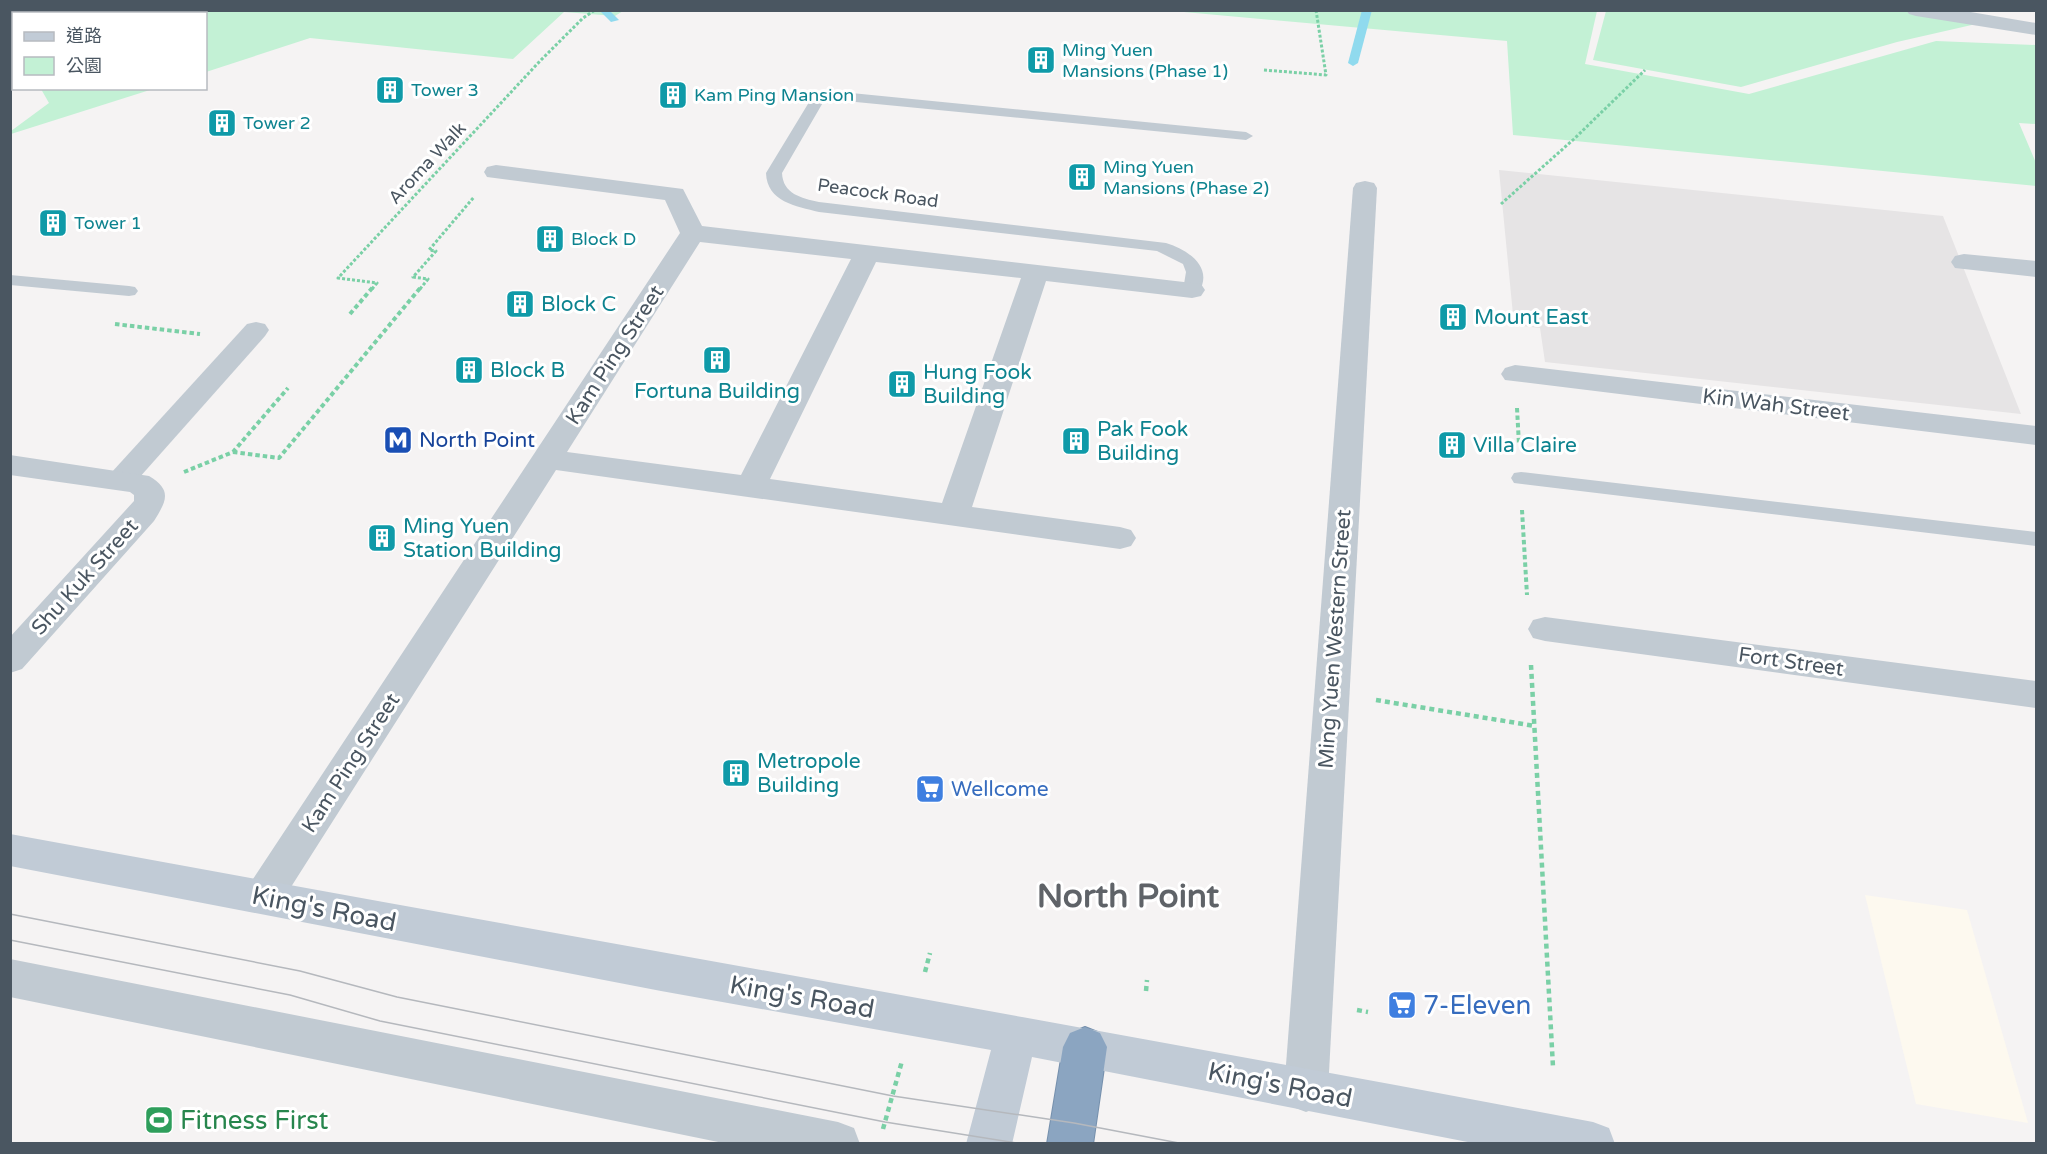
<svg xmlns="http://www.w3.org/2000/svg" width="2047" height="1154" font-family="'Varela Round','Noto Sans TC',sans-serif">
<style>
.commercial{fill:#fdf9ef}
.education{fill:#e6e4e5}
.green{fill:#c3f1d5}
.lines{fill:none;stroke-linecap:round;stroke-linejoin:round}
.stream{fill:#90daee;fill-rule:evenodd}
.motorway-casing{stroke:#7690ad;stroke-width:2}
.path-far2{stroke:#7ad0a6;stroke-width:3;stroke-dasharray:3 2;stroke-linecap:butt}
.path-far1{stroke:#7ad0a6;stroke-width:4;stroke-dasharray:4.5 3;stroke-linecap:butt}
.path{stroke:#7ad0a6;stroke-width:4.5;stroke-dasharray:5 4;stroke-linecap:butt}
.service{fill:#c1cad2;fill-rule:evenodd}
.pedestrian{fill:#c1cad2;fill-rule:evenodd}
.minor{fill:#c1cad2;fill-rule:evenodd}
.tertiary{fill:#c1cad2;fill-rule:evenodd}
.secondary{fill:#c1cbd6;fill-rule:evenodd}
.motorway{fill:#8ba5c1;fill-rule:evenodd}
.tram{stroke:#b5b8bd;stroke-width:1.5}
.labels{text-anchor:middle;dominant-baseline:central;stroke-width:6;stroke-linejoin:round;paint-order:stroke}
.far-culture-label{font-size:18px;fill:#0d838f;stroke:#fff;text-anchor:start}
.far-street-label{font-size:18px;fill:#4a5661;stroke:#fff}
.culture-label{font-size:21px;fill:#0d838f;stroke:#fff;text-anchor:start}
.street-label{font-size:21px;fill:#4a5661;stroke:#fff}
.transit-label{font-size:21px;fill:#164399;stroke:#fff;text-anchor:start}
.shop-label{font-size:21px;fill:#366cbe;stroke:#fff;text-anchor:start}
.near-street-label{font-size:26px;fill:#4a5661;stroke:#fff}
.near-shop-label{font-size:26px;fill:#366cbe;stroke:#fff;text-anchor:start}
.near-leisure-label{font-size:26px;fill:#27864d;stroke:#fff;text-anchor:start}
.near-district-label{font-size:33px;font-weight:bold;fill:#5f6368;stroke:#fff}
</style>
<rect width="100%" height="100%" fill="#f5f3f3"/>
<!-- commercial -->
<polygon class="commercial" points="1865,895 1967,910 2028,1123 1916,1104"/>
<!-- education -->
<polygon class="education" points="1499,170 1943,216 2021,414 1545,362 1540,328 1514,325"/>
<!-- green -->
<g class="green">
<polygon points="1912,10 1976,24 1897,42 1741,87 1593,60 1606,11"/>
<polygon points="10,11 11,10 623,11 615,16 564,12 513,59 310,38 206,72 206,14 14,14 13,40 11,36"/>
<polygon points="1173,11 1597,11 1585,64 1749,94 1936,41 2036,45 2036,124 2019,123 2036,163 2036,186 1513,135 1507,41"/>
<polygon points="41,89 153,89 11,134 11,131 49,103"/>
</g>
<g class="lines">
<!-- stream -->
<g class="stream">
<polygon points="599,10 609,10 619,20 611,22"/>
<polygon points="1362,10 1372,10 1358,63 1353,66 1348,63"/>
</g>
<!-- motorway casing -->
<g class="motorway-casing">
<polygon id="motorway" points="1085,1027 1100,1033 1107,1047 1093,1144 1047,1144 1063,1047 1070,1033"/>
</g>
<!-- path-far2 -->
<g class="path-far2">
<polyline points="1264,70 1326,75 1316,10"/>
<polyline points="1501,204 1574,139 1645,70"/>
<polyline points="372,289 377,283 338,278 540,61 583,18 595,10"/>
<polyline points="420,289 428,279 413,277 436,251 429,250 474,197"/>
</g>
<!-- path-far1 -->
<g class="path-far1">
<polyline points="350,314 373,287"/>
<polyline points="115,324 200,334"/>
<polyline points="1517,408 1519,445"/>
<polyline points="233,452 279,458 421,287"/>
<polyline points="184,472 233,452 288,388"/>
<polyline points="1522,510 1527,595"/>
</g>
<!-- path -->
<g class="path">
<polyline points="1531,665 1553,1067"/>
<polyline points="1376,700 1535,726"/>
<polyline points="925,972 930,953"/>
<polyline points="1146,991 1147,980"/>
<polyline points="1357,1010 1368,1012"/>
<polyline points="883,1129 902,1061"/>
</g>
<!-- service -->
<g class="service">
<path d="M821,90L1246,132L1253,136L1246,140L825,99L782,173C783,194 801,198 819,202L1166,243C1188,250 1215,267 1198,294H1186L1183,290L1186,272L1183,264L1157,251L819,212C796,206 767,202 766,173L814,94Z"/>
<polygon points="10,275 129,286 135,287 138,291 135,295 129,296 10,285"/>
<polygon points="1521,472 2036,532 2036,546 1514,483 1511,478 1514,473"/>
</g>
<!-- pedestrian -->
<polygon class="pedestrian" points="256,322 265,324 269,330 265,336 131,487 121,490 111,487 106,480 111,473 247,324"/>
<!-- minor -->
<g class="minor">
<path d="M496,165L683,189L702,226L1201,284L1205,290L1201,296L1192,298L1046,281L972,507L1120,527L1131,530L1136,538L1131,546L1120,549L556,470L277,909L263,914L249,909L243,897L249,885L680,233L665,200L487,177L484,172L487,167ZM700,242L851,259L741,475L567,452ZM876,262L1021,278L942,503L770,479Z"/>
<polygon points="1365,181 1374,183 1377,188 1328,1091 1322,1106 1306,1112 1290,1106 1284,1091 1353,188 1356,183"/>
<polygon points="1964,254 2036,261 2036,277 1955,268 1951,262 1955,256"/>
<polygon points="1515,365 2036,426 2036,445 1505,380 1501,374 1505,368"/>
<polygon points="1545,617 2036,681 2036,708 1545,641 1533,638 1528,629 1533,620"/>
<polygon points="10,959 838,1122 854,1128 860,1144 728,1144 10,997"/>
</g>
<!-- tertiary -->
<g class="tertiary">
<polygon points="1906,10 1959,10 2036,23 2036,35 1916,16 1909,14"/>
<path d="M10,455L149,476C172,490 167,500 154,521L22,669L10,673V637L134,501V495L130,492L10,475Z"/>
</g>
<!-- secondary -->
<path class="secondary" d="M10,834C538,931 1066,1023 1593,1122L1609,1128L1615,1144H1478L1032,1057L1012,1144H966L991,1050L661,991L10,866Z"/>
<!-- motorway -->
<use href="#motorway" class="motorway"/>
<!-- tram -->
<g class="tram">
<polyline points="10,914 300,971 397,997 893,1096 1074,1123 1184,1144"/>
<polyline points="10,940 290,995 380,1021 885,1122 1022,1144"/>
</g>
</g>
<!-- icons -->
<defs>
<g id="building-square" transform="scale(1.5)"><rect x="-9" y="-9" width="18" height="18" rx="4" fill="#0f9aa8" stroke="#fff"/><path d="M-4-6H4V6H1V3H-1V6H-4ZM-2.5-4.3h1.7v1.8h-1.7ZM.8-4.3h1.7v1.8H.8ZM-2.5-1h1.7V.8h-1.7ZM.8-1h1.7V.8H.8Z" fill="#fff"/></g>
<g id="metro-square" transform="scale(1.5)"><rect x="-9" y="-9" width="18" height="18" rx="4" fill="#1a4fb4" stroke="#fff"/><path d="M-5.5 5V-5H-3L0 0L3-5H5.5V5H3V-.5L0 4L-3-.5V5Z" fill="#fff"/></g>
<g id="supermarket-square" transform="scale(1.5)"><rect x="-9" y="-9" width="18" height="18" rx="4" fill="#3f7fe0" stroke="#fff"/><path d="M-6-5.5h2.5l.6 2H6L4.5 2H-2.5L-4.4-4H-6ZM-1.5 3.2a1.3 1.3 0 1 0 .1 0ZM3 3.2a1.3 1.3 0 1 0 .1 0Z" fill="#fff"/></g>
<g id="stadium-square" transform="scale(1.5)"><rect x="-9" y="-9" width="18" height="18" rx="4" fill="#2e9e5b" stroke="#fff"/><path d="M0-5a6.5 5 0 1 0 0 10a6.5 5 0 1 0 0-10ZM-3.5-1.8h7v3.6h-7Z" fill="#fff"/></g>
</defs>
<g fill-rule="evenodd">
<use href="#building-square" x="1041" y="60"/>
<use href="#building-square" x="390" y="90"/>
<use href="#building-square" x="673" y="95"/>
<use href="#building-square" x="222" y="123"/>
<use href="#building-square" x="1082" y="177"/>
<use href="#building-square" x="53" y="223"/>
<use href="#building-square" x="550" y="239"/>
<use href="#building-square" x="520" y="304"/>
<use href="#building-square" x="1453" y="317"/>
<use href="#building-square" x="717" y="360"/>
<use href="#building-square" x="469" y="370"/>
<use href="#building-square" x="902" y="384"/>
<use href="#metro-square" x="398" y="440"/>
<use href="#building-square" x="1076" y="441"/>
<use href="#building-square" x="1452" y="445"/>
<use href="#building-square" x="382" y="538"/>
<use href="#building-square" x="736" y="773"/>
<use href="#supermarket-square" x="930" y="789"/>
<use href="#supermarket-square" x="1402" y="1005"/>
<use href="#stadium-square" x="159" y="1120"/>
</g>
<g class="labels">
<!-- far-culture labels -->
<g class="far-culture-label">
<text x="1062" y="50">Ming Yuen<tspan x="1062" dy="21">Mansions (Phase 1)</tspan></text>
<text x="411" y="90">Tower 3</text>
<text x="694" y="95">Kam Ping Mansion</text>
<text x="243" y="123">Tower 2</text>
<text x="1103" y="167">Ming Yuen<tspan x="1103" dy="21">Mansions (Phase 2)</tspan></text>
<text x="74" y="223">Tower 1</text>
<text x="571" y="239">Block D</text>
</g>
<!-- far-street labels -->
<g class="far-street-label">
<text transform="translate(427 163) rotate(-47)">Aroma Walk</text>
<text transform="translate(878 193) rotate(8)">Peacock Road</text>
</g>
<!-- culture labels -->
<g class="culture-label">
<text x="541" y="304">Block C</text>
<text x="1474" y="317">Mount East</text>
<text x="490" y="370">Block B</text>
<text x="923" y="372">Hung Fook<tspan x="923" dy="24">Building</tspan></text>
<text x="717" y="391" text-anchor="middle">Fortuna Building</text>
<text x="1097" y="429">Pak Fook<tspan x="1097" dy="24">Building</tspan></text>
<text x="1473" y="445">Villa Claire</text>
<text x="403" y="526">Ming Yuen<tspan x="403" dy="24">Station Building</tspan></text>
<text x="757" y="761">Metropole<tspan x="757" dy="24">Building</tspan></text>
</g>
<!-- street labels -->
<g class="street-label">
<text transform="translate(615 355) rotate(-57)">Kam Ping Street</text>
<text transform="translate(1776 405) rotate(7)">Kin Wah Street</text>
<text transform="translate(85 577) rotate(-48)">Shu Kuk Street</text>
<text transform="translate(1335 639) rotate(-86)">Ming Yuen Western Street</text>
<text transform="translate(1791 662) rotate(8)">Fort Street</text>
<text transform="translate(351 763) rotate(-57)">Kam Ping Street</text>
</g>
<!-- transit labels -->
<g class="transit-label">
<text x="419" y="440">North Point</text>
</g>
<!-- shop labels -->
<g class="shop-label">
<text x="951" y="789">Wellcome</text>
</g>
<!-- near-street labels -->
<g class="near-street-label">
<text transform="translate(324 909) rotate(11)">King's Road</text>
<text transform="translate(802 997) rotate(10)">King's Road</text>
<text transform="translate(1280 1085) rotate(11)">King's Road</text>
</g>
<!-- near-shop labels -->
<g class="near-shop-label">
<text x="1423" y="1005">7-Eleven</text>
</g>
<!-- near-leisure labels -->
<g class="near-leisure-label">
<text x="180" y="1120">Fitness First</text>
</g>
<!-- near-district labels -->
<g class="near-district-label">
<text x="1128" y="896">North Point</text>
</g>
</g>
<!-- border -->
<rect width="2047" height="1154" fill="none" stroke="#4a5661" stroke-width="24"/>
<!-- legend -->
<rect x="12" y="12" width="195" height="78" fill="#ffffff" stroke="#b7bbc0" stroke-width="1.5"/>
<rect x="24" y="32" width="30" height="9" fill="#c1cbd6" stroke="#b7bbc0" stroke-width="1.5"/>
<text x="66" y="42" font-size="18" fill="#4a5661">道路</text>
<rect x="24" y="57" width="30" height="18" fill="#c3f1d5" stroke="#b7bbc0" stroke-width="1.5"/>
<text x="66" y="72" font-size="18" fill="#4a5661">公園</text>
</svg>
